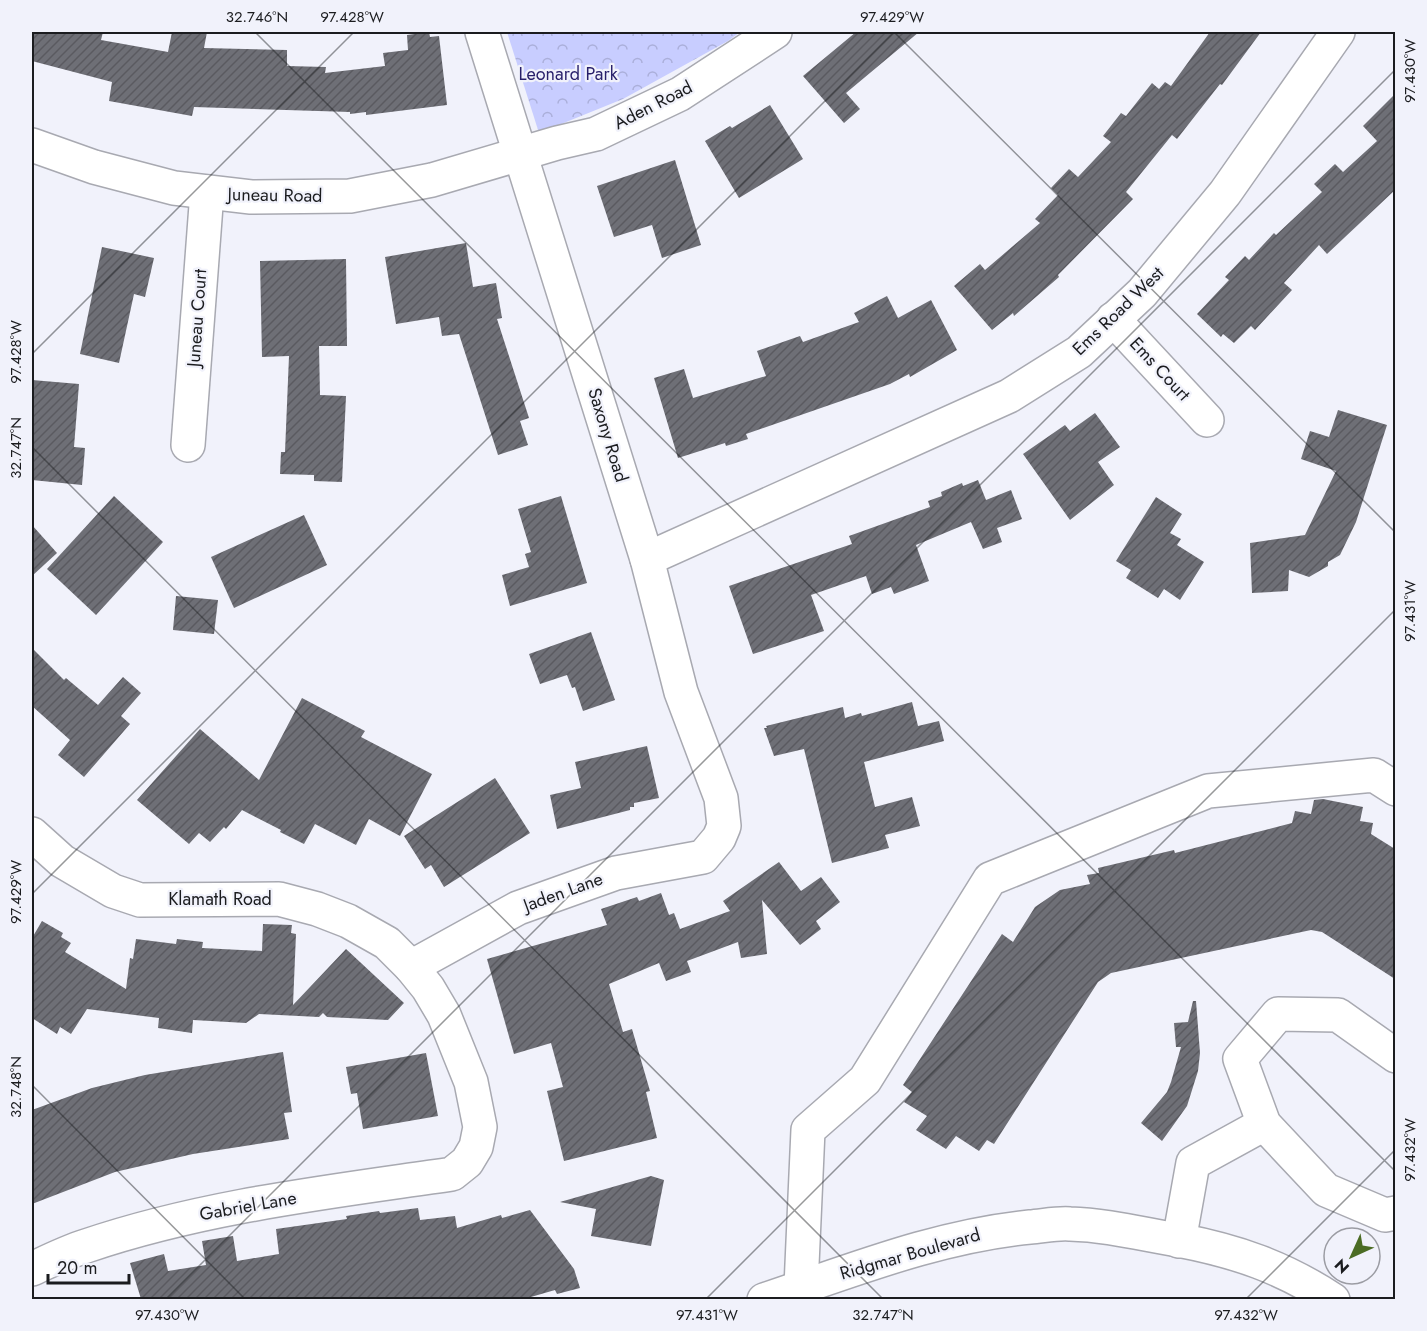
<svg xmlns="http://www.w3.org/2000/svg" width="1427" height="1331" font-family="Jost,sans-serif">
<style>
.park{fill:url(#park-crowns)}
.building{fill:url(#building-hatch)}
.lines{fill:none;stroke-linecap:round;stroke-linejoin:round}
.minor-casing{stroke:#a8a9b1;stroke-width:36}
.minor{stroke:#fff;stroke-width:33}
.ticks{fill:none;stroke:#1b1c1f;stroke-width:1.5;stroke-opacity:0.45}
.labels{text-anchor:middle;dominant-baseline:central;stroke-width:4.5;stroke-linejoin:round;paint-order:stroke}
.park-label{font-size:18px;fill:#271f6a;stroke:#f1f2fb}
.street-label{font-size:18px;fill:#1b1c1f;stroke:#f1f2fb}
.neatline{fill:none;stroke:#1b1c1f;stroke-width:2}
.ticks-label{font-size:15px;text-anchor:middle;fill:#1b1c1f}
</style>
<defs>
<pattern id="park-crowns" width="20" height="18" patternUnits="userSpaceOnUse" patternTransform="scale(1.5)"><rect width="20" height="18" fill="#c8cdff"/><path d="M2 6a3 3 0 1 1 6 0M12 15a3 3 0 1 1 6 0" fill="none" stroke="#abafda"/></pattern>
<pattern id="building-hatch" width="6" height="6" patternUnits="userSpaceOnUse" patternTransform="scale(1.5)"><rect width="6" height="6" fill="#6e6f76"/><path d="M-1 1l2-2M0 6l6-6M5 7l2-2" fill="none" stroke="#5a5a60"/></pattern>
</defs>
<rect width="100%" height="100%" fill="#f1f2fb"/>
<!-- park -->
<polygon class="park" points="507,32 740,32 728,41 623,99 539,133"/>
<!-- building -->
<g class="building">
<polygon points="32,32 103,32 101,40 168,52 172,32 207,32 204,48 287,50 287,66 326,67 325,73 385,66 383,53 408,50 407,35 429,32 430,37 439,36 447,105 366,115 366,112 350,114 350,112 194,107 192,116 109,101 112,82 32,61"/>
<polygon points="856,32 919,32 846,93 860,109 844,123 803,76"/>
<polygon points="1210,32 1261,32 1222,85 1220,84 1177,139 1172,135 1126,192 1133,199 1058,275 1059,277 1014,316 1013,313 992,330 954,286 980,264 985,270 1040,223 1035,219 1058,195 1051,188 1069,169 1078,177 1111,142 1103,136 1121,113 1126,116 1152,83 1159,89 1165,82 1171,86"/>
<polygon points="1395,94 1395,190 1327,254 1319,245 1284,283 1292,290 1255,330 1251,326 1234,343 1223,334 1221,337 1197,314 1229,280 1225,277 1245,256 1249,260 1274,233 1276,235 1322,192 1314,184 1335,164 1343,172 1377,141 1363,126"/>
<polygon points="770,105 803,159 739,198 705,141 730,126 732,128"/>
<polygon points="675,160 701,245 662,258 652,225 614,237 597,186"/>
<polygon points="466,243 473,287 496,283 502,318 497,319 529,418 520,421 528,445 498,455 459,334 442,336 439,317 396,324 385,257"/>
<polygon points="102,247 154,258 145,297 134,294 119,363 80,354"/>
<polygon points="346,259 347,346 319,346 320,395 346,396 342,482 314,481 314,475 280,474 281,452 285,452 289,356 262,357 260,261"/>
<polygon points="887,296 898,318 931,300 957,350 910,377 909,374 890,384 746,434 748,439 726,446 725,443 678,458 654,378 684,369 693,398 766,376 757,351 800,336 803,342 859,322 854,313"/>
<polygon points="32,380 79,384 74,447 85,448 82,485 32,480"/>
<polygon points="1338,410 1387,425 1356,522 1340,555 1328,562 1328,566 1309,577 1289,570 1288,591 1252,593 1250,543 1305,535 1336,471 1301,459 1310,431 1329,437"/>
<polygon points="1095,413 1120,447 1098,462 1114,485 1070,520 1023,454 1065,425 1070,431"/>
<polygon points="978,480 986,500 1011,490 1022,519 997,528 1002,542 983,549 971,522 916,545 929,581 894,594 891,587 872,594 866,576 811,595 824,631 753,654 729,586 852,544 849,536 930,507 928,501 942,496 941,492 962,483 963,486"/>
<polygon points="114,496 163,542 96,615 47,569"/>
<polygon points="561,496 587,583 510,606 502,575 529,567 525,554 531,552 518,509"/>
<polygon points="1156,497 1182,514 1170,533 1181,539 1177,545 1204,562 1180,600 1164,589 1158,598 1126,578 1131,570 1116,561"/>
<polygon points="304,515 327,565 234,608 211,557"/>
<polygon points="32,525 57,553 32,576"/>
<polygon points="176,596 218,600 214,634 173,630"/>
<polygon points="591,632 615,700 583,711 575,687 572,688 567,675 540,684 529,654"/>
<polygon points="32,648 64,680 66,678 98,705 123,677 141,693 121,716 130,724 84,777 58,755 70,740 32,706"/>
<polygon points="302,698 365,731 361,737 432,774 400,836 369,819 356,845 315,824 304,844 280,832 281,830 242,810 226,829 224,827 210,842 199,833 189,844 137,800 200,729 259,780"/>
<polygon points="912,702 918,726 939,721 944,741 864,762 875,807 912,797 920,826 885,835 889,848 832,863 804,749 774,756 764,728 767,728 766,726 843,707 845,718 861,713 862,716"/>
<polygon points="647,746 659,798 634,803 634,807 630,807 630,810 557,829 550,795 581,788 575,762"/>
<polygon points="495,778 530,833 444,887 431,865 425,869 404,836"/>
<polygon points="1323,799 1363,807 1360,821 1373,823 1371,834 1395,849 1395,979 1322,932 1311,930 1111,973 1098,982 994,1144 987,1140 979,1151 956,1136 946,1149 916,1130 927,1116 904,1102 912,1092 903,1085 1002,934 1013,942 1035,907 1060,890 1090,884 1087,875 1099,873 1098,868 1174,850 1175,853 1292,823 1295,811 1311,814 1314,800"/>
<polygon points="779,862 801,891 821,877 840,902 816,921 821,929 800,945 762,900 767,954 741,958 738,942 687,961 691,972 666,981 659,963 609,984 623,1032 632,1029 650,1091 646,1092 657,1138 564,1161 547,1091 563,1087 551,1043 514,1054 487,959 607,925 601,909 637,897 639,901 661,893 669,915 674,913 680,929 730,911 723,901"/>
<polygon points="42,921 63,933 61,937 71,943 65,952 126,989 130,958 133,959 136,939 176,944 177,939 203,942 202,948 262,951 263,924 292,925 291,933 296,934 293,1005 346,949 404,1003 388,1020 327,1017 323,1013 319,1017 259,1014 246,1023 193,1020 192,1033 158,1028 159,1018 87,1009 71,1034 60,1027 57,1034 32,1018 32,938"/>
<polygon points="1193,1001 1196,1001 1200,1053 1198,1071 1187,1106 1162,1141 1141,1123 1167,1092 1171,1082 1181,1047 1176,1047 1174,1023 1188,1022"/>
<polygon points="283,1052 292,1112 284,1113 289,1139 193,1154 115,1172 32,1204 32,1110 92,1088 145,1075"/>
<polygon points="426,1053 438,1116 363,1129 357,1093 351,1094 346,1067"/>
<polygon points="651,1176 664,1180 651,1246 591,1236 596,1209 560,1202"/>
<polygon points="418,1208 420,1220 455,1216 457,1228 501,1215 502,1218 530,1210 574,1269 580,1288 557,1294 555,1290 524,1299 141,1299 130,1263 164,1254 168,1271 206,1265 202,1241 233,1236 237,1261 279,1254 276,1229 347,1219 346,1216 379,1211 380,1213"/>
</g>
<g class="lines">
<!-- minor casing -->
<g class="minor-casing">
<g id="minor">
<polyline points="32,145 94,167 174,188 251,197 350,196 432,180 557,143 596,134 680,94 775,32"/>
<polyline points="1113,319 1207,420"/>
<polyline points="188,445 207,192"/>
<polyline points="647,559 1009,396 1079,352 1142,293 1225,193 1338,32"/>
<path d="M32,834L62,861L113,891L140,900L279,899L317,909L348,921L387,943L411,967L428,988L444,1015L471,1082L480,1127L476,1147L467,1162L452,1174C329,1192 204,1206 86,1246C67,1252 49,1261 32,1269"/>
<polyline points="411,967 518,908 616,873 703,857 719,838 724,826 721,798 681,692 647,559 482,32"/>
<polyline points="1396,1056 1338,1015 1278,1014 1240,1059 1264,1124 1326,1190 1385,1215 1396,1213"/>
<polyline points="1179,1241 1193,1163 1264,1124"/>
<polyline points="801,1287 808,1130 865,1080 990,879 1208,791 1374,775 1396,789"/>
<path d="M764,1300C851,1271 937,1236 1030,1227C1043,1226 1057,1223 1070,1224C1107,1225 1142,1234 1178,1240C1236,1251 1283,1267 1333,1300"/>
</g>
</g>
<!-- minor -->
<use href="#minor" class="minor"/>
</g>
<!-- ticks -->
<path class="ticks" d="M255,32L1396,1172M894,32L1396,533M32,354L354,32M32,447L884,1300M32,894L894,32M32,1085L246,1300M165,1300L1396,69M705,1300L1396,609M1245,1300L1396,1149"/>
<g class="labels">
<!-- park labels -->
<g class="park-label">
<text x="568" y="74">Leonard Park</text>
</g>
<!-- street labels -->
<g class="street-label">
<text transform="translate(653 105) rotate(-27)">Aden Road</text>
<text transform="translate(275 195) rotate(1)">Juneau Road</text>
<text transform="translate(1118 311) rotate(-44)">Ems Road West</text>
<text transform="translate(197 318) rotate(-86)">Juneau Court</text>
<text transform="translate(1160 369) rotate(47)">Ems Court</text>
<text transform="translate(608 435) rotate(73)">Saxony Road</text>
<text transform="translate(563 892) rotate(-20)">Jaden Lane</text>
<text x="220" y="899">Klamath Road</text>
<text transform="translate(248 1206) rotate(-10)">Gabriel Lane</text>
<text transform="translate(910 1254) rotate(-16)">Ridgmar Boulevard</text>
</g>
</g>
<!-- border -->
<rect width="1427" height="1331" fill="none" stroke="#f1f2fb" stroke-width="66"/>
<!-- north arrow -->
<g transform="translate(1352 1256) rotate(225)"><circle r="28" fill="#f1f2fb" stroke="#9b9ca3" stroke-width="1.5"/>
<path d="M0-4.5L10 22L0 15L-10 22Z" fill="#4b6c24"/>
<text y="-9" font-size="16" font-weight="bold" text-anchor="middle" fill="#1b1c1f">N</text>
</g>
<!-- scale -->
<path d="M48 1274v9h81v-9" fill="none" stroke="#1b1c1f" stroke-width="3"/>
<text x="57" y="1274" font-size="18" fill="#1b1c1f" stroke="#f1f2fb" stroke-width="4.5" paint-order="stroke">20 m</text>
<rect x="33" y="33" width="1361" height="1265" class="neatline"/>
<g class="ticks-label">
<text x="257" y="22">32.746°N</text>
<text x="352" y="22">97.428°W</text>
<text x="892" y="22">97.429°W</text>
<text transform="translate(1410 71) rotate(-90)" y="5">97.430°W</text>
<text transform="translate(16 352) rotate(-90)" y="5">97.428°W</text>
<text transform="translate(16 448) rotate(-90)" y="5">32.747°N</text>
<text transform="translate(1410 611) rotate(-90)" y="5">97.431°W</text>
<text transform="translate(16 892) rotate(-90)" y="5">97.429°W</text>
<text transform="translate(16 1087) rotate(-90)" y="5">32.748°N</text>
<text transform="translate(1410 1150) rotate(-90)" y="5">97.432°W</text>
<text x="167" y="1320">97.430°W</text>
<text x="707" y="1320">97.431°W</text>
<text x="883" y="1320">32.747°N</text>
<text x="1246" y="1320">97.432°W</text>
</g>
</svg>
